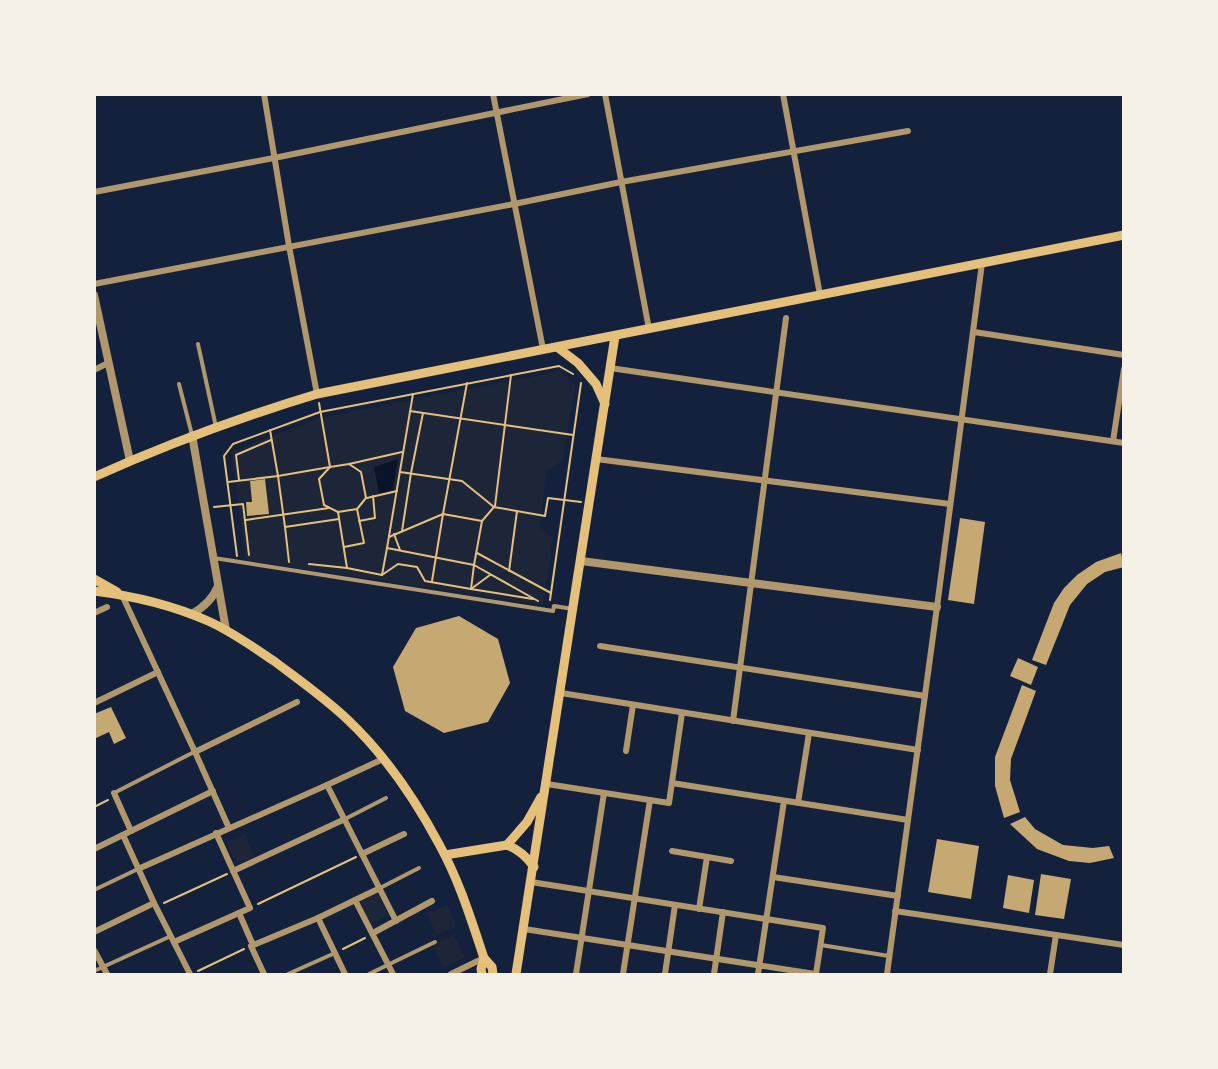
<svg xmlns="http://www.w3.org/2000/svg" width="1218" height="1069" font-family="'Times New Roman',serif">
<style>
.green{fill:#1d2539}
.water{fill:#0b132b}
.building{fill:#c6a872}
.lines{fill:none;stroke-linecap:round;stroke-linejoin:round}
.path{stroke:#e5c07b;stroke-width:2}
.service{stroke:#b1986c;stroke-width:4}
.minor{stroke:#b1986c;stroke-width:6}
.tertiary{stroke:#b1986c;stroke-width:8}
.secondary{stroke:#e5c07b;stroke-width:9}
</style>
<rect width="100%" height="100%" fill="#14213d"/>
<!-- green -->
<g class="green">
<polygon points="560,371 575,384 563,460 546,472 540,527 553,538 543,605 246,560 231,452 319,418"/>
<polygon points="245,834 254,856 236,864 227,842"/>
<polygon points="378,893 389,916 370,924 360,902"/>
<polygon points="448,905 456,927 436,934 427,913"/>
<polygon points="454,935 465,958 443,967 433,944"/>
</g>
<!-- water -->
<polygon class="water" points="398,459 393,490 379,493 374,467"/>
<!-- building -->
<g class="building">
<polygon points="265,479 269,514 247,516 246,502 252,502 250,481"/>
<polygon points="960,518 985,522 974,604 948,600"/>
<polygon points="1121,553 1124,567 1105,572 1087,584 1070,605 1046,665 1032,660 1054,603 1064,588 1077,575 1096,562"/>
<polygon points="459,616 498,639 510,683 488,722 444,733 405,711 393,667 416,628"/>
<polygon points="1018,658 1038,667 1031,685 1010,676"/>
<polygon points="1022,685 1036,691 1011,759 1010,780 1020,812 1004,818 995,786 995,757"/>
<polygon points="111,707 126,738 114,744 109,732 94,739 94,714"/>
<polygon points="1025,817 1035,829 1063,845 1093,848 1109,846 1114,858 1090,863 1069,861 1037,849 1010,824"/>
<polygon points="937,839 979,846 971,899 928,892"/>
<polygon points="1041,874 1071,879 1064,919 1035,915"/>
<polygon points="1008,875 1034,880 1029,913 1003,908"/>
</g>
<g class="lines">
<!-- path -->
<g class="path">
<polyline points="410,411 573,435"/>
<polyline points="270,430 278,476 330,467 319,403"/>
<polygon points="349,464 361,472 366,498 357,509 338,512 324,505 319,479 330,467"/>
<polyline points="349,464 402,452"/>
<polyline points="400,472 462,481 494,507"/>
<polyline points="239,480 236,455 271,440"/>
<polyline points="228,482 278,476 285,527 339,519"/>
<polyline points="367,498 397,491"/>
<polyline points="495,506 511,375"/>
<polyline points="214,507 243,504 249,555"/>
<polyline points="338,512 347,568 382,575 387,548 474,565 482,521 494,507 545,516 548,498 581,502"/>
<polyline points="246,520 329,508"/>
<polyline points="359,521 375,518 373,496"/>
<polyline points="285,527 289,562"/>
<polyline points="402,531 411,473 423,413"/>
<polyline points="394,534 400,550"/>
<polyline points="389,537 443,514 482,521"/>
<polyline points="344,547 364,543 357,509"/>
<polyline points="387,548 413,394"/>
<polyline points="477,553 551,593"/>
<polyline points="237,556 224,456 233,444 320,412 559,366 573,374"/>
<polyline points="309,564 347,568"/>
<polyline points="509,571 517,511"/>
<polyline points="382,575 398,564 417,567 425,581 471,589 474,565 538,601"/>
<polyline points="432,581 443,514 467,383"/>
<polyline points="471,589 533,599"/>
<polyline points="471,589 490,575"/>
<polyline points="550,600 581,383"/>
<polyline points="94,807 108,800"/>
<polyline points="164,903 227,874"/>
<polyline points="258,904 356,857"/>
<polyline points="343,949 365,938"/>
<polyline points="198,971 244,949"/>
</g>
<!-- service -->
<g class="service">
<polyline points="198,344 216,427"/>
<polyline points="179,384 192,435"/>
<polyline points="214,558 553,611 554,606 573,609"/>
<polyline points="114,793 194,752"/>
<polyline points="345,819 386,798"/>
<polyline points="380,888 419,868"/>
<polyline points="94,890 138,869"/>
<polyline points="821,945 889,956"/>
<polyline points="94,971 171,936"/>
<polyline points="288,974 335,953"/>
<polyline points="369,974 435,942"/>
</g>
<!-- minor -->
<g class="minor">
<polyline points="264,94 289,246 317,394"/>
<polyline points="493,94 543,349"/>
<polyline points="605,94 649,329"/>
<polyline points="783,94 820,295"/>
<polyline points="94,192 274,158 588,94"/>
<polyline points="94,284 514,204 621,182 908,131"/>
<polyline points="974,332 1124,355"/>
<polyline points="610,368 1124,443"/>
<polyline points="94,370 108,363"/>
<polyline points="1113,441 1124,369"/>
<polyline points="596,459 950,504"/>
<polyline points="122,595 195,752 229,828"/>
<polyline points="94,613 107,607"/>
<polyline points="600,646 925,696"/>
<polyline points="561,693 918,750"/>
<polyline points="94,703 158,672"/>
<polyline points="733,721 786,318"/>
<polyline points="626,751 633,705"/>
<polyline points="195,752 297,702"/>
<polyline points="672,783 908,820"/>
<polyline points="547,784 669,803 682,713"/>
<polyline points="327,785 396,921"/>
<polyline points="114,793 131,831"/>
<polyline points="798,803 809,733"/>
<polyline points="123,835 154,903 190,974"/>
<polyline points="94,849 213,791"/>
<polyline points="672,851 731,861"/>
<polyline points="362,854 404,834"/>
<polyline points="138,869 327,785 383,759"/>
<polyline points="233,871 345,819"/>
<polyline points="773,877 898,896"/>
<polyline points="531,882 823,928 816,974"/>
<polyline points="355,900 393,974"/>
<polyline points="699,909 707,857"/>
<polyline points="895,911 1124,945"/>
<polyline points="239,913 253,945"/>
<polyline points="318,918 345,974"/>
<polyline points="524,929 815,974"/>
<polyline points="94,932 154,903"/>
<polyline points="373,933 432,901"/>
<polyline points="174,942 250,908 216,833"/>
<polyline points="94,950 107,974"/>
<polyline points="264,974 251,946 318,918 380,888"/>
<polyline points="451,974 484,958"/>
<polyline points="576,974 604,793"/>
<polyline points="623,974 650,800"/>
<polyline points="665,974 675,905"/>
<polyline points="714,974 723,912"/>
<polyline points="758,974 784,801"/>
<polyline points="887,974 937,607 982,263"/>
<polyline points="1050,974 1056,935"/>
</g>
<!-- tertiary -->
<g class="tertiary">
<polyline points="94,295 130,461"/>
<polyline points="192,435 226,630"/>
<polyline points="581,561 937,607"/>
<path d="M192,614C204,607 213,599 218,586"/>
</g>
<!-- secondary -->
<g class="secondary">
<polyline points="557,347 578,363 596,384 605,404"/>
<path d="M94,477C167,444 241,417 317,394L1124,235"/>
<polyline points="94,579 117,592"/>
<path d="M94,591C134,596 172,605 208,621C231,631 253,647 274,661C299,680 325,698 348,720C384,754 416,801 439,844C459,880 471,919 484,958L492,967L493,974"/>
<polyline points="507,845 527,822 541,797"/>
<path d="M507,845C519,850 526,856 534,867"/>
<polyline points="445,855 507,845"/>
<polyline points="482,974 481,969 484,958"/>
<polyline points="516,974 615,336"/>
</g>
</g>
<!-- border -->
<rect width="1218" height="1069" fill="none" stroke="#f6f1e7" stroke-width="192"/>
</svg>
